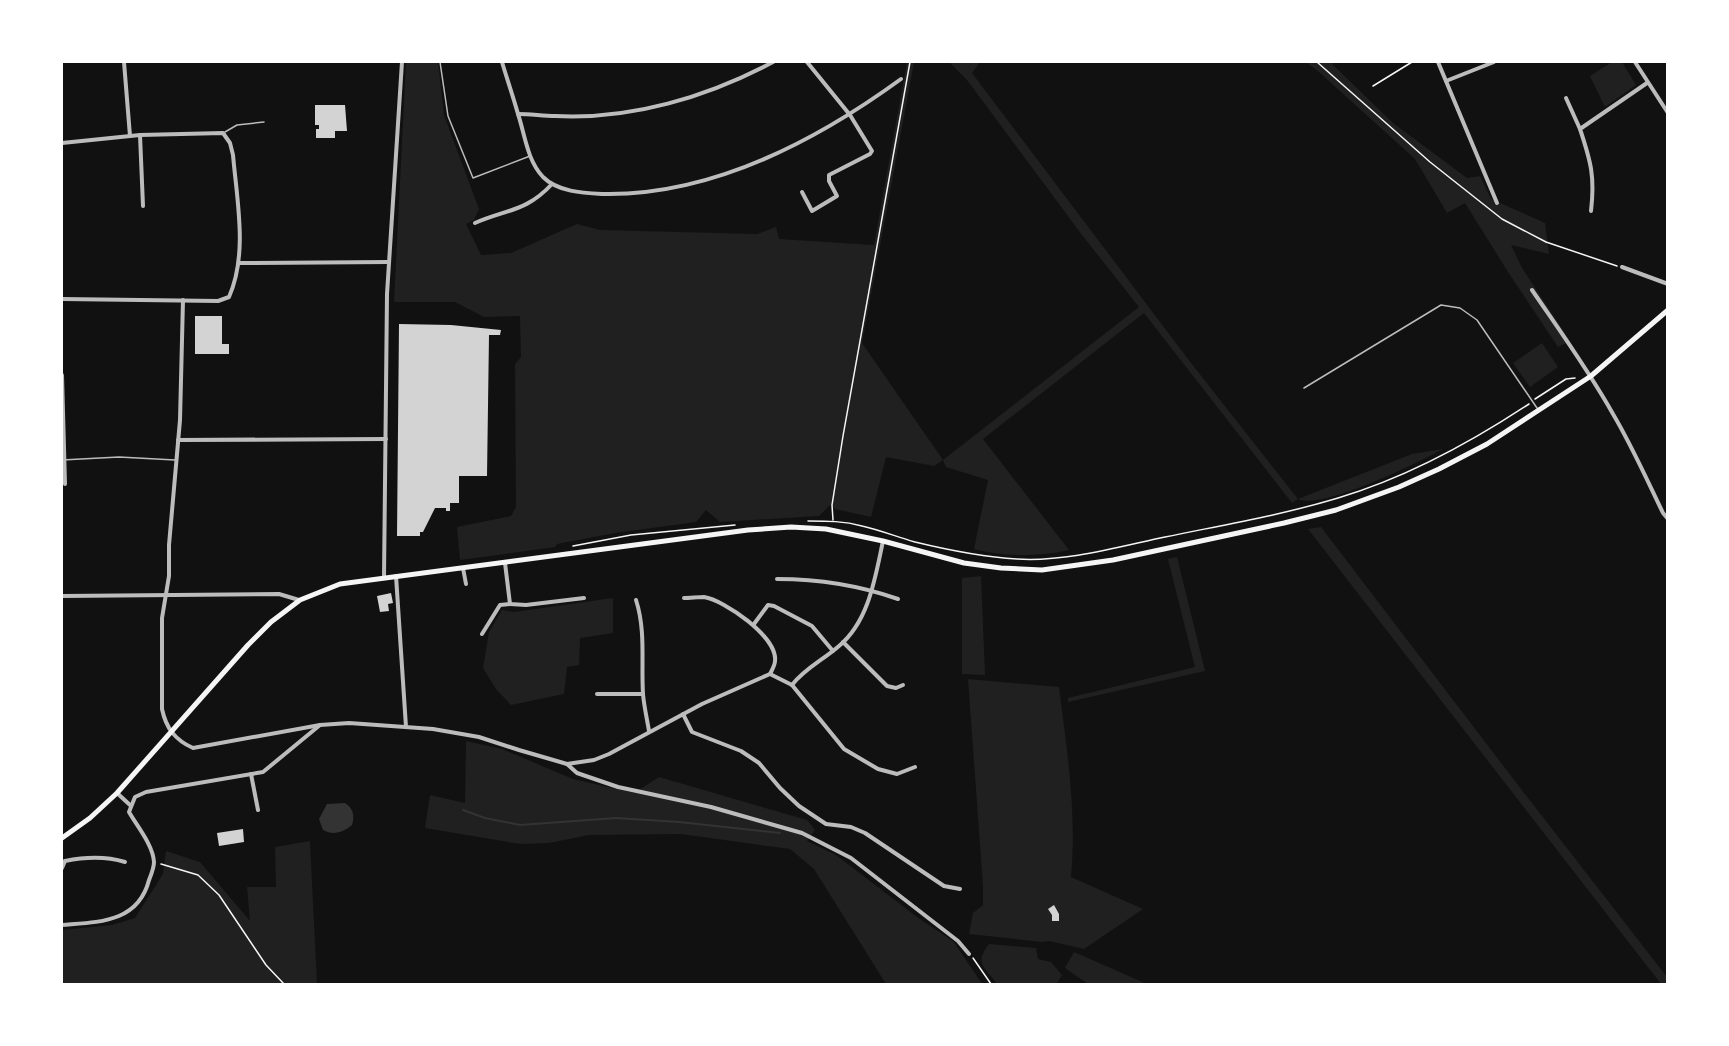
<svg xmlns="http://www.w3.org/2000/svg" width="1729" height="1046" font-family="'DejaVu Sans',sans-serif">
<style>
.green{fill:#202020}
.water{fill:#333}
.lines{fill:none;stroke-linecap:round;stroke-linejoin:round}
.stream{stroke:#333;stroke-width:2}
.building{fill:#d3d3d3}
.path{stroke:#f5f5f5;stroke-width:1.5}
.service{stroke:#bcbcbc;stroke-width:1.5}
.minor{stroke:#bcbcbc;stroke-width:4}
.secondary{stroke:#f5f5f5;stroke-width:5}
</style>
<rect width="100%" height="100%" fill="#111"/>
<!-- green -->
<g class="green">
<path d="M406,62H438L444,115L479,209L474,220L466,224L481,255L511,253L577,224L600,230L757,234L776,227L779,239L874,245L907,62H914L862,343L943,460L1139,307L1082,235L967,80L949,62H980L972,73L1191,363L1298,499L1412,454L1443,449C1420,462 1320,511 1298,499L1292,503L1144,313L983,439L1069,550C1040,557 1003,557 974,549L988,480L946,467L943,460L934,466L886,457L871,517L835,509L830,505L819,516L720,522L706,510L696,522L615,533L557,544L555,547L460,560L457,527L511,516L516,507L515,364L521,357L520,316L484,317L455,302H394Z"/>
<polygon points="1306,62 1330,62 1393,123 1467,178 1480,176 1491,199 1545,223 1549,254 1511,245 1522,268 1570,341 1558,347 1508,272 1465,203 1447,213 1415,159 1319,72"/>
<polygon points="1612,62 1622,62 1636,85 1605,107 1590,76"/>
<polygon points="1542,343 1558,367 1530,387 1513,363"/>
<polygon points="1321,527 1521,789 1667,977 1667,984 1661,984 1308,529"/>
<polygon points="1177,557 1205,671 1068,702 1068,698 1195,667 1168,559"/>
<polygon points="981,576 985,675 962,674 962,578"/>
<polygon points="613,598 613,633 580,638 579,665 567,667 564,694 511,705 496,689 483,668 489,632 502,610 514,612"/>
<path d="M968,679L1059,687C1067,750 1077,814 1071,877L1143,909L1084,949L1049,941L1042,942L969,934L973,913L983,905V886Z"/>
<polygon points="466,741 502,749 573,779 634,793 659,777 807,820 815,830 807,841 836,855 917,917 954,942 982,984 886,984 814,869 790,849 681,834 589,835 549,843 520,844 425,828 430,795 465,803"/>
<polygon points="310,841 317,984 62,984 62,930 112,925 135,918 163,874 166,851 200,862 250,921 247,887 276,887 275,847"/>
<path d="M989,944L1036,948L1038,959L1051,962L1062,975L1057,984H997C984,966 974,964 989,944Z"/>
<polygon points="1074,952 1147,984 1088,984 1065,968"/>
</g>
<!-- water -->
<path class="water" d="M345,803C353,808 355,816 352,825C343,832 334,836 323,830L319,819L327,804Z"/>
<g class="lines">
<!-- stream -->
<polyline class="stream" points="463,810 485,818 520,825 616,818 679,822 780,833"/>
</g>
<!-- building -->
<g class="building">
<polygon points="315,105 345,105 347,131 335,131 335,138 316,138 316,129 319,129 319,125 315,125"/>
<polygon points="195,316 222,316 222,344 229,344 229,354 195,354"/>
<polygon points="399,324 451,325 501,330 500,335 489,335 487,476 459,476 459,503 450,503 450,511 446,511 446,508 435,508 423,532 420,532 420,536 397,536"/>
<polygon points="391,593 393,603 388,604 389,611 380,612 377,596"/>
<polygon points="243,829 244,842 219,846 217,833"/>
<polygon points="1054,905 1059,914 1059,921 1052,921 1052,915 1048,909"/>
</g>
<g class="lines">
<!-- path -->
<g class="path">
<polyline points="1317,62 1430,162 1502,219 1546,242 1617,266"/>
<polyline points="1373,86 1412,62"/>
<polyline points="1535,399 1566,379 1575,378"/>
<polyline points="833,520 832,505 843,436 910,62"/>
<path d="M808,521C827,521 844,521 862,526C880,530 897,537 915,542C948,550 982,557 1017,559C1066,562 1118,547 1165,537C1223,525 1282,515 1338,498C1406,478 1470,443 1529,404"/>
<polyline points="573,546 631,535 735,525"/>
<polyline points="161,864 198,875 219,895 266,965 284,984"/>
<polyline points="973,958 991,984"/>
</g>
<!-- service -->
<g class="service">
<polyline points="440,62 448,116 473,178 530,156"/>
<polyline points="225,132 237,125 264,122"/>
<polyline points="1304,388 1441,305 1460,308 1477,320 1537,408"/>
<polyline points="62,460 119,457 175,460"/>
</g>
<!-- minor -->
<g class="minor">
<polyline points="124,62 130,136"/>
<path d="M502,62C507,79 513,96 518,114C525,135 527,160 543,177C558,192 583,193 603,194C711,196 816,141 901,79"/>
<polyline points="1438,62 1497,203"/>
<polyline points="1635,62 1668,113"/>
<polyline points="1446,81 1494,62"/>
<polyline points="1566,98 1580,129"/>
<path d="M518,114C531,114 543,116 555,116C631,120 707,97 773,62"/>
<polyline points="140,135 143,206"/>
<path d="M62,143L140,135L223,133L230,143L233,155C237,201 248,254 229,297L218,301L62,299"/>
<polyline points="802,192 812,211 837,196 829,181 829,175 870,154 872,151 850,115 807,62"/>
<path d="M1591,211C1595,177 1591,162 1580,129L1647,83"/>
<path d="M475,223C507,209 526,212 552,184"/>
<polyline points="239,263 389,262"/>
<polyline points="1622,267 1668,284"/>
<path d="M1532,290C1560,331 1589,371 1613,414C1632,446 1647,480 1663,513L1668,519"/>
<path d="M183,300L180,420L169,545V576L162,618V709C166,728 175,740 193,748L320,725L349,723L433,729L479,737L519,750L567,764L577,773L618,787L711,807L802,833L851,858L958,941L969,954"/>
<polyline points="62,375 65,484"/>
<polyline points="178,440 386,439"/>
<polyline points="505,563 510,604 526,605 584,598"/>
<polyline points="463,568 466,584"/>
<polyline points="396,576 406,727"/>
<polyline points="384,578 387,294 402,62"/>
<path d="M777,579C820,579 858,585 898,599"/>
<polyline points="62,596 279,594 299,600"/>
<path d="M684,598C690,598 698,597 704,597C724,600 778,637 775,661C775,665 772,670 770,674"/>
<path d="M636,600C646,631 641,662 643,694C644,706 647,719 649,731"/>
<polyline points="754,624 768,605 774,606 812,626 833,651"/>
<polyline points="482,634 500,605 510,604"/>
<polyline points="843,642 887,686 896,688 903,685"/>
<path d="M792,685C804,669 823,660 839,646C869,621 875,578 883,541"/>
<polyline points="792,685 844,749 878,769 897,774 915,767"/>
<polyline points="597,694 643,694"/>
<polyline points="683,714 692,732 741,751 759,763 780,788 799,806 826,824 851,827 865,833 944,886 960,889"/>
<polyline points="567,764 594,760 609,754 702,704 770,674 792,685"/>
<polyline points="251,774 258,810"/>
<polyline points="117,793 130,805"/>
<path d="M65,861C85,857 105,856 125,862"/>
<polyline points="62,868 65,861"/>
<path d="M62,925C98,922 138,923 149,880C151,875 154,868 154,862C153,845 137,826 129,812L135,797L146,792L263,772L320,725"/>
</g>
<!-- secondary -->
<polyline class="secondary" points="62,838 90,818 117,793 248,645 271,622 300,600 340,584 748,530 791,527 826,529 883,541 964,563 1001,568 1042,570 1113,560 1284,523 1336,510 1399,487 1439,469 1487,444 1591,376 1668,310"/>
</g>
<!-- border -->
<rect width="1729" height="1046" fill="none" stroke="#ffffff" stroke-width="126"/>
</svg>
